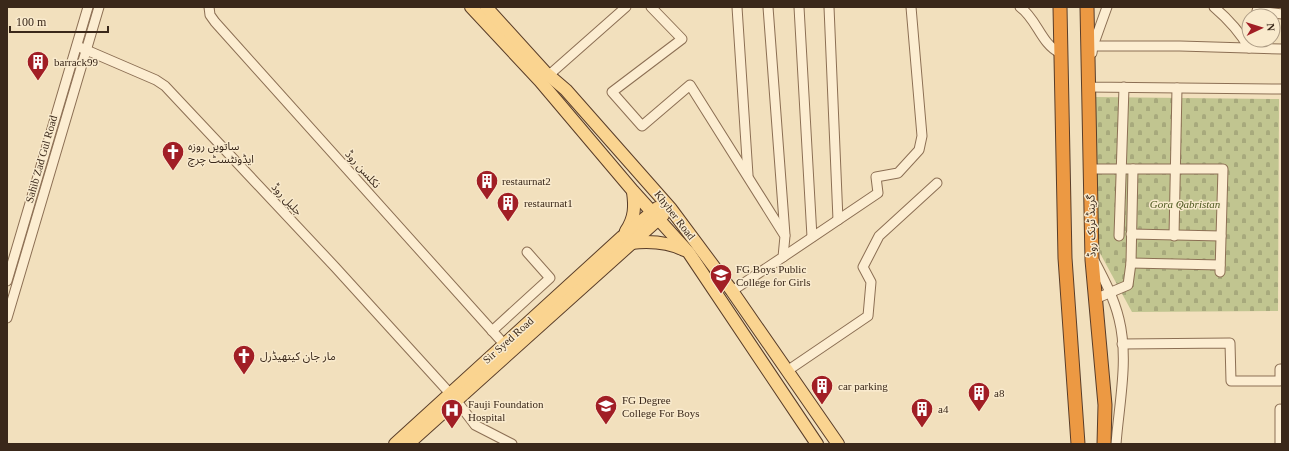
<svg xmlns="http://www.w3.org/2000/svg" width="1289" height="451" font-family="'Times New Roman','Noto Sans Arabic',serif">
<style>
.cemetery{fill:url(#cemetery-stones)}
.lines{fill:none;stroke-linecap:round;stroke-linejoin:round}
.minor-casing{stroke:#8c6f54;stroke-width:11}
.major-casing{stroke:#593d29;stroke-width:14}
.highway-casing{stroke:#593d29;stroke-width:15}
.minor{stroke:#fcedd1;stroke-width:9}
.major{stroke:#fad490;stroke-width:12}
.highway{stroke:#ec9943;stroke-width:13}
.labels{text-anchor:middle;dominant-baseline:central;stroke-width:3;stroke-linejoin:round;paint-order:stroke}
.poi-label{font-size:11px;fill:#3a281a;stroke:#f9eacd;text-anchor:start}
.street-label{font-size:11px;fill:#3a281a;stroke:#f9eacd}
.park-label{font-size:11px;font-style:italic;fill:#4d581f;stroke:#f9eacd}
</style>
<defs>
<pattern id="cemetery-stones" width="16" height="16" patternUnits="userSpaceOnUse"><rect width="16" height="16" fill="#c1c590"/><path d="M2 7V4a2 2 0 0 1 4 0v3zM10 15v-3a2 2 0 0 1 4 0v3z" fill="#a7a97c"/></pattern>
</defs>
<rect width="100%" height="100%" fill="#f2e0bd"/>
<!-- cemetery -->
<polygon class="cemetery" points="1096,97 1279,99 1278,311 1132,312 1095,244 1091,205"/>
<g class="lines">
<!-- minor casing -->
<g class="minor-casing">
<g id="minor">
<polyline points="209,7 210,15 215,22 504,344"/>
<polyline points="651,7 682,39 612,92 642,126 690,85 785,236 783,257 732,291"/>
<polyline points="737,7 748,175"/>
<polyline points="768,7 785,235"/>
<polyline points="799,7 812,237"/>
<polyline points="829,7 838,220"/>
<path d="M1020,7C1037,19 1041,44 1060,53"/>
<path d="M1214,7C1228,19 1240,32 1249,48"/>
<polyline points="1258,7 1257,11 1282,14"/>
<polyline points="77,46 156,80 165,86 335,267 456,400 475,425 512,444"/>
<polyline points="1093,46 1180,46 1282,49"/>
<polyline points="1092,53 1093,46 1107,7"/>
<polyline points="549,75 626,7"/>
<polyline points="1089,82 1088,87 1282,89"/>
<polyline points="1090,169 1223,169 1220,272"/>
<polyline points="1131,234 1221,236"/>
<polyline points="1119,236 1124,87"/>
<polyline points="1174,236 1177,88"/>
<polyline points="783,257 878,193 876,177 898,173 919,150 922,136 911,7"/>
<path d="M1094,260C1104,279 1114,298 1119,319C1129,359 1119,404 1116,444"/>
<polyline points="1131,263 1220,265"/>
<polyline points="7,281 88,7"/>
<polyline points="1095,299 1128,285 1131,263 1133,169"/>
<polyline points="7,318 99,7"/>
<polyline points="492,331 550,278 527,252"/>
<polyline points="1122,344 1230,343 1231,381 1280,381 1280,369 1282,369"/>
<polyline points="787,371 868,316 871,282 863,267 879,236 937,183"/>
<polyline points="1280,444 1280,409"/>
</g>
</g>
<!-- major casing -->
<g class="major-casing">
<g id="major">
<polyline points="471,7 540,81 633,191 689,253 817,444"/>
<polyline points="486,7 545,72 566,90 671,209 732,291 838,444"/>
<path d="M626,231C635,218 635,206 633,192"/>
<path d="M631,243C649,241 668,242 684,250"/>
<polyline points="395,444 622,237 657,208"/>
<polyline points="408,444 663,215"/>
</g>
</g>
<!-- highway casing -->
<g class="highway-casing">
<g id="highway">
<polyline points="1060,7 1065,258 1078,444"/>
<polyline points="1087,7 1092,260 1105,405 1104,444"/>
</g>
</g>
<!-- minor -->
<use href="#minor" class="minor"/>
<!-- major -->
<use href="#major" class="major"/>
<!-- highway -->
<use href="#highway" class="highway"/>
</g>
<!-- icons -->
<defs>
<g id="building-pin" transform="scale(1.15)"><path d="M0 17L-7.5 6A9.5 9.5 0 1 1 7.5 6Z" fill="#a11e25" stroke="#f9eacd"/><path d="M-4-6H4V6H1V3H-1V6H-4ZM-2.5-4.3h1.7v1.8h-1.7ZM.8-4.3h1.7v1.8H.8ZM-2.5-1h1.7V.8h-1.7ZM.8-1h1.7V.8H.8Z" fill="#fff"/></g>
<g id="church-pin" transform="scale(1.15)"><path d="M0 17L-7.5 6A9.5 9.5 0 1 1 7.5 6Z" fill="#a11e25" stroke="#f9eacd"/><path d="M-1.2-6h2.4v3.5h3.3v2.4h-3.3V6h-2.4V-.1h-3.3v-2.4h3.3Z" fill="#fff"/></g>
<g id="university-pin" transform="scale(1.15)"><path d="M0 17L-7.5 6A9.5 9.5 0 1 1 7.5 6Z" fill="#a11e25" stroke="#f9eacd"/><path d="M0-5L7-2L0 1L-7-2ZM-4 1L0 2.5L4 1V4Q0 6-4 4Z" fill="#fff"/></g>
<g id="hospital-pin" transform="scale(1.15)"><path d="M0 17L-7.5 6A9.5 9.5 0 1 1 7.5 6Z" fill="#a11e25" stroke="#f9eacd"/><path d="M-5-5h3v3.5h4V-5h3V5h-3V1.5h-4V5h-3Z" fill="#fff"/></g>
</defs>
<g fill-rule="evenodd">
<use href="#building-pin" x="38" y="62"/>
<use href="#church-pin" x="173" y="152"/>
<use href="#building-pin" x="487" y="181"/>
<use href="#building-pin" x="508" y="203"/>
<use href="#university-pin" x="721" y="275"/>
<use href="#church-pin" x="244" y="356"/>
<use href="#building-pin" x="822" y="386"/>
<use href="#building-pin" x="979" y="393"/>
<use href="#university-pin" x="606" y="406"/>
<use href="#building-pin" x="922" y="409"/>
<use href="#hospital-pin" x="452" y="410"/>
</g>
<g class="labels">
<!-- poi labels -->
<g class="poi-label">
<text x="54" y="62">barrack99</text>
<text x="188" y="146">ساتویں روزہ<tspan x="188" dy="13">ایڈونٹسٹ چرچ</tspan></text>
<text x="502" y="181">restaurnat2</text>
<text x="524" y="203">restaurnat1</text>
<text x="736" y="269">FG Boys Public<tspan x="736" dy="13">College for Girls</tspan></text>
<text x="260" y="356">مار جان کیتھیڈرل</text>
<text x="838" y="386">car parking</text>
<text x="994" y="393">a8</text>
<text x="622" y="400">FG Degree<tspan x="622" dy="13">College For Boys</tspan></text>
<text x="468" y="404">Fauji Foundation<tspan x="468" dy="13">Hospital</tspan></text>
<text x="938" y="409">a4</text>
</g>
<!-- street labels -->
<g class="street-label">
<text transform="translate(41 159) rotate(-74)">Sahib Zad Gul Road</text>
<text transform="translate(363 169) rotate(48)">نکلسن روڈ</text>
<text transform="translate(287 199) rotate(47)">جلیل روڈ</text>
<text transform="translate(675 215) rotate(52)">Khyber Road</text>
<text transform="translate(1091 226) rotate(-91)">گرینڈ ٹرنک روڈ</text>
<text transform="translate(508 340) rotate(-42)">Sir Syed Road</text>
</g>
<!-- park labels -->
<g class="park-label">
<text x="1185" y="204">Gora Qabristan</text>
</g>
</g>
<!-- border -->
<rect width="1289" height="451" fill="none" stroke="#3a281a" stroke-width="16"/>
<!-- north arrow -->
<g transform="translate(1261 28) rotate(86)"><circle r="19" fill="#f9eacd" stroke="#ad9c85"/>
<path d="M0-3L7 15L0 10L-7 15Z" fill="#a11e25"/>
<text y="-6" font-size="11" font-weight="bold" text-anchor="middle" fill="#3a281a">N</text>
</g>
<!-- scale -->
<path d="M10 26v6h98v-6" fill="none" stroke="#3a281a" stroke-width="2"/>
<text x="16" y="26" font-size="12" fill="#3a281a" stroke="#f9eacd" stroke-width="3" paint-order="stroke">100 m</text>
</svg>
